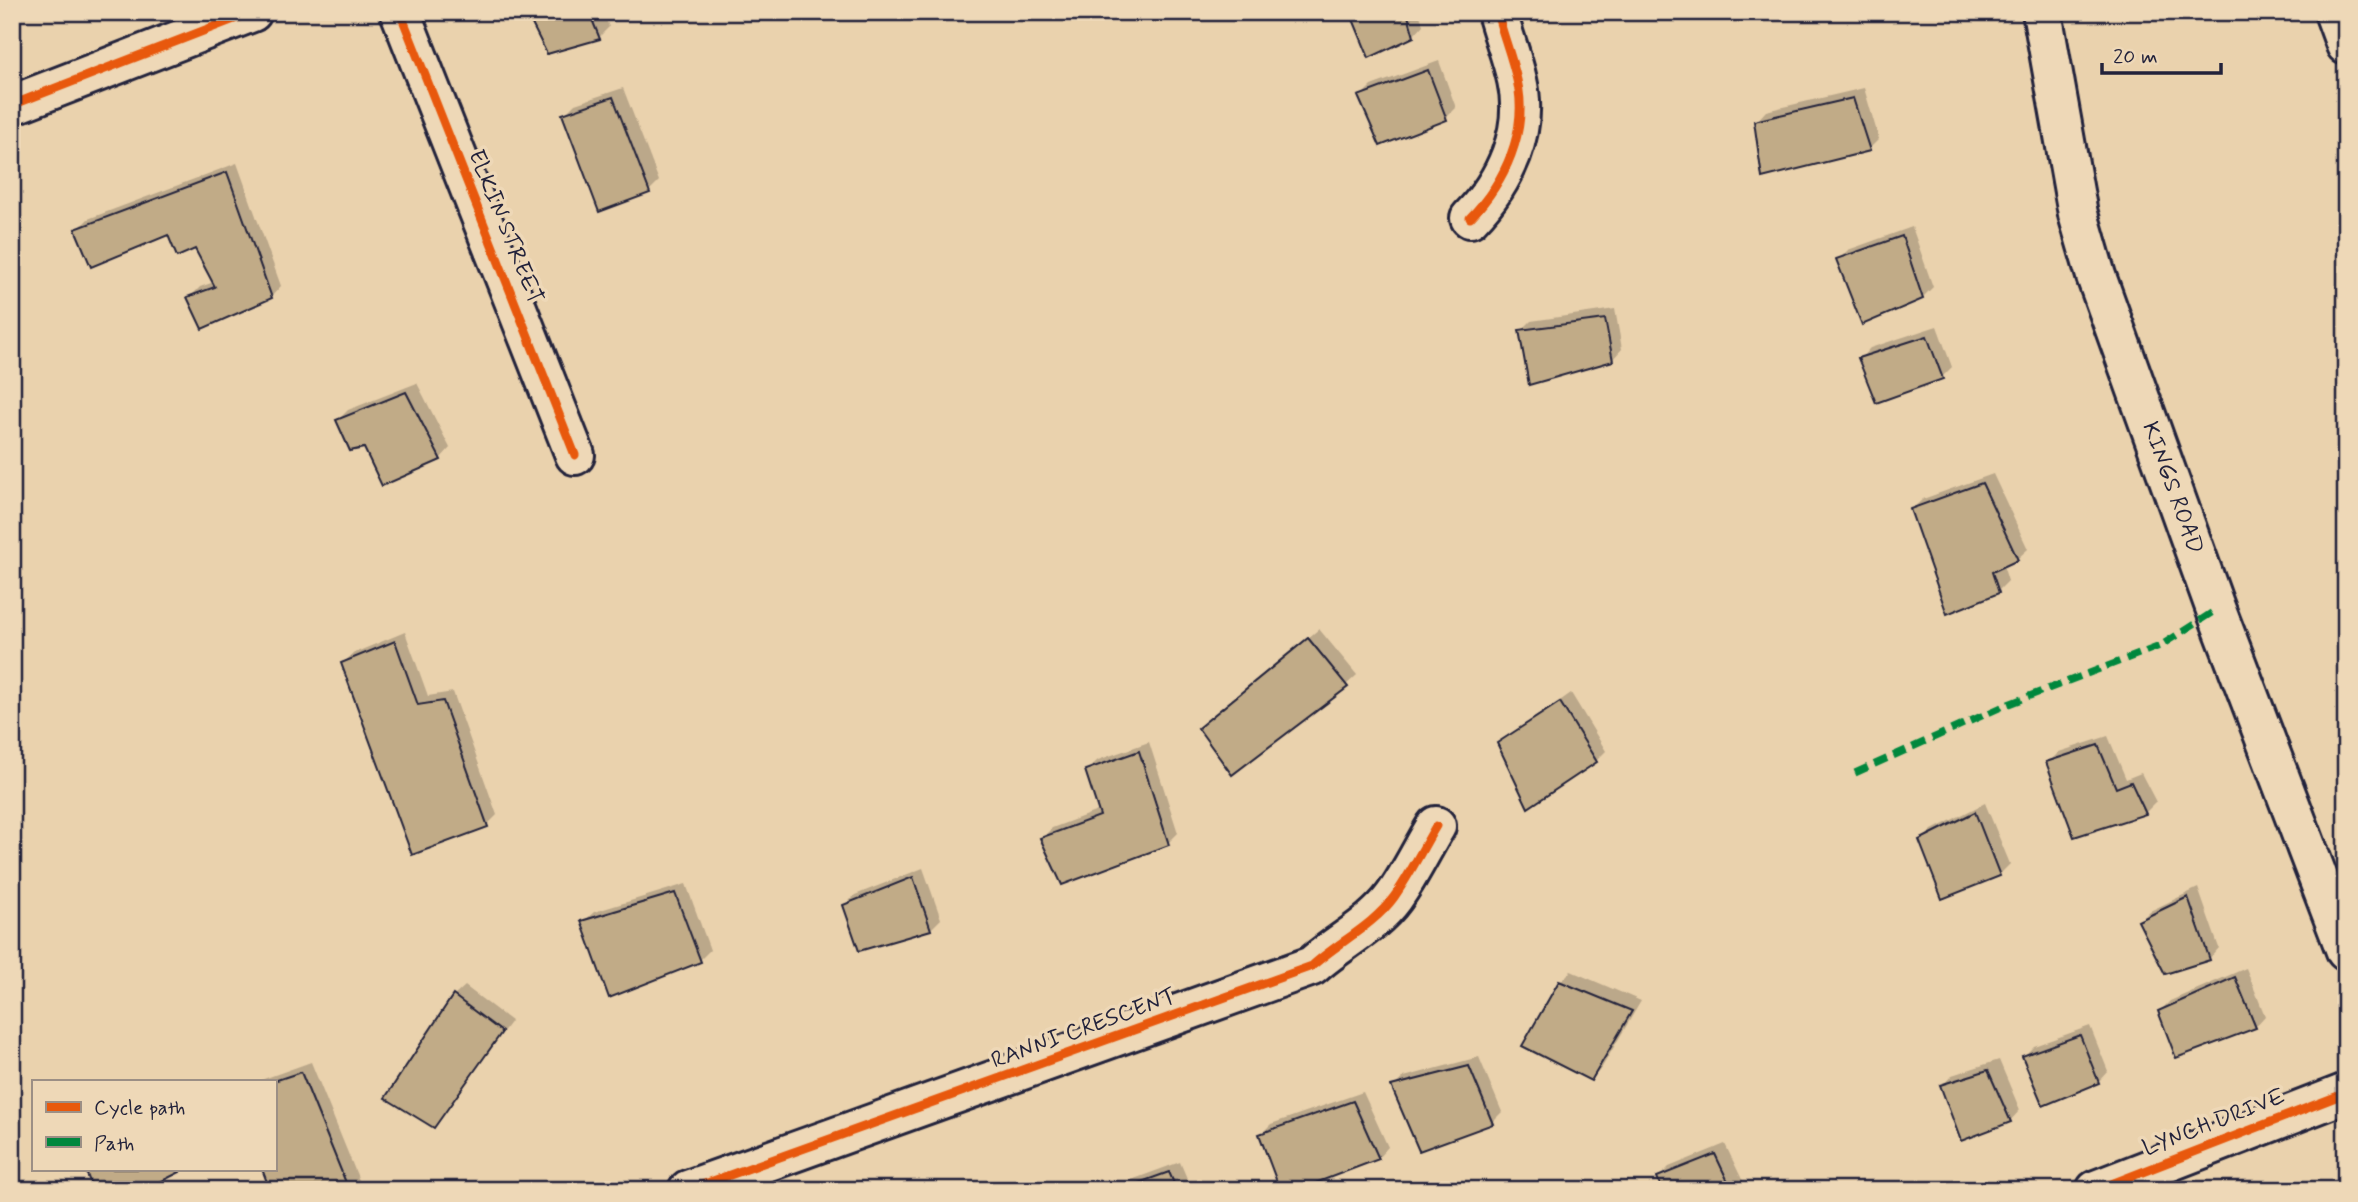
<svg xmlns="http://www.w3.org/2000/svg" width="2358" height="1202" font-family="Mynerve,sans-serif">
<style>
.shadow{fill:#0003}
.building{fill:#c1ab87;stroke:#22223b;stroke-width:2}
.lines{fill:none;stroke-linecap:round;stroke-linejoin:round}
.minor-casing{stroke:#22223b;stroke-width:44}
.primary-casing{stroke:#22223b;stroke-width:44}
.minor{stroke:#eed8b7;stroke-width:38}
.primary{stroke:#eed8b7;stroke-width:38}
.quiet{stroke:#00873e;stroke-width:7;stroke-dasharray:14 7;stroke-linecap:butt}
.cycleway-casing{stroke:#eed8b7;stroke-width:13}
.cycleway{stroke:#e8590c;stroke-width:9}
.labels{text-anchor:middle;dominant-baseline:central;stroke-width:7;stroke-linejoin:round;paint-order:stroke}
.street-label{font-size:23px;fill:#22223b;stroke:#eed8b7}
</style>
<rect width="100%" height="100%" fill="#ead2ad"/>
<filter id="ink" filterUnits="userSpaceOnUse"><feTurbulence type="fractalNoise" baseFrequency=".0143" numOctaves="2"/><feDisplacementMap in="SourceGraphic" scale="14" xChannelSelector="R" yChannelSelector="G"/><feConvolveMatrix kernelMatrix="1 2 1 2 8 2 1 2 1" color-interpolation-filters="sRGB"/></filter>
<g filter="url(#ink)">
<!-- shadow -->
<g class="shadow">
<polygon points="528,12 603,12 609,27 599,37"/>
<polygon points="1352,12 1419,12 1423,25 1413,36"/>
<polygon points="1439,61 1456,108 1446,118 1360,97 1371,86"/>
<polygon points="623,88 659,181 649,191 565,114 575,104"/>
<polygon points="1864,88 1879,139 1869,149 1756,122 1766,111"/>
<polygon points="237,163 281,286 271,297 189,298 200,287 214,282 196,246 169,233 77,230 88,219"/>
<polygon points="1912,227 1933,287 1922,298 1838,260 1848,250"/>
<polygon points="1615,309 1622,349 1612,360 1521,331 1531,321"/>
<polygon points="1937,326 1952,367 1942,377 1860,359 1870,348"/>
<polygon points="417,383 450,448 440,459 365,446 338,420 348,410"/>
<polygon points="1993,474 2028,549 2017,559 2003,565 2008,581 1998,591 1912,509 1923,499"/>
<polygon points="1319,629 1357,675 1346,685 1211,718"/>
<polygon points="405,632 428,696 453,692 497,815 487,825 343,663 354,653"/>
<polygon points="1571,693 1606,751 1596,761 1499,744"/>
<polygon points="2108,736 2126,779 2141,773 2156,802 2145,813 2076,835 2048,763 2059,752"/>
<polygon points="1149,742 1178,833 1168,843 1042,838 1052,828 1100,810 1087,770 1098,760"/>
<polygon points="1985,803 2010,864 1999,875 1921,840 1932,830"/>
<polygon points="923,868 941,919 931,929 845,905 855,895"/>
<polygon points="686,884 710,950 700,960 583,922 594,912"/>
<polygon points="2198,888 2219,948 2209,959 2140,921 2150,911"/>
<polygon points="2246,968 2265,1016 2255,1027 2160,1011 2170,1001"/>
<polygon points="1571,971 1641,1001 1601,1069 1591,1079 1560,982"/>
<polygon points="465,986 511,1021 434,1126 388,1097 454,996"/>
<polygon points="2090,1026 2108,1071 2098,1082 2024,1056 2034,1046"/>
<polygon points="1479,1057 1502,1112 1492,1122 1393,1087 1404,1077"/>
<polygon points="1999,1060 2020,1110 2010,1121 1942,1086 1952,1075"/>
<polygon points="311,1062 363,1190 271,1190 264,1169 275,1169 275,1081 258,1081"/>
<polygon points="1363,1092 1388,1147 1378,1158 1261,1134 1271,1124"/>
<polygon points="1725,1144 1747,1190 1664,1190 1659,1177 1669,1167"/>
<polygon points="1180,1162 1192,1190 1104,1190"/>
<polygon points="87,1169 180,1169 163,1178 168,1190 95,1190"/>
</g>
<!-- building -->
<g class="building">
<polygon points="526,12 589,12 600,39 547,54"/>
<polygon points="1350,12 1407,12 1414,37 1369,58"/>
<polygon points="1428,70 1447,120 1380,146 1358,96"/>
<polygon points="613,97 650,193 599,212 562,114"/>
<polygon points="1853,98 1870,151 1762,178 1754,121"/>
<polygon points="227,172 272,298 202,329 187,297 215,287 195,249 177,257 168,235 91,267 75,229"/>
<polygon points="1902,236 1923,299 1862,325 1836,259"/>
<polygon points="1605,319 1613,361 1529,385 1519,330"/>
<polygon points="1927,336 1943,379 1876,403 1858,358"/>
<polygon points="406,392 441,460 382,486 364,448 350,451 336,420"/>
<polygon points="1982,483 2018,560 1992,572 1999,593 1947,614 1910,509"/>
<polygon points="1308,638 1348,687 1232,775 1198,728"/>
<polygon points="395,641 418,705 443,701 488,827 412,855 341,663"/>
<polygon points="1560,702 1597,762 1528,808 1497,743"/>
<polygon points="2098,745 2116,788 2131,782 2146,814 2074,837 2046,762"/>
<polygon points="1139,751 1169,845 1062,885 1040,838 1100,816 1085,770"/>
<polygon points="1975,812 2000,876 1942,899 1919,840"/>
<polygon points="913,877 931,930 859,951 843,905"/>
<polygon points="675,893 701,962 609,998 581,921"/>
<polygon points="2188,897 2210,960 2165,974 2138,921"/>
<polygon points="2235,977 2256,1028 2176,1058 2158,1011"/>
<polygon points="1559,981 1632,1011 1591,1081 1522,1046"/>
<polygon points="453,995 502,1032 434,1128 385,1098"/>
<polygon points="2080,1035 2099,1083 2043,1106 2022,1056"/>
<polygon points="1469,1066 1493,1124 1419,1151 1391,1086"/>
<polygon points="1988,1070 2011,1122 1961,1141 1940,1085"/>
<polygon points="301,1072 349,1190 270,1190 262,1169 275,1169 274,1081"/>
<polygon points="1353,1101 1379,1159 1297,1190 1280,1190 1259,1134"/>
<polygon points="1715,1154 1732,1190 1662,1190 1657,1177"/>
<polygon points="85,1169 179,1169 180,1172 152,1186 154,1190 93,1190"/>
<polygon points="1169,1172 1177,1190 1119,1190"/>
</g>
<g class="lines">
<!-- minor casing -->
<g class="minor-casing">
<g id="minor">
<polyline points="400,12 575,455"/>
<polyline points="2334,12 2346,45"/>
<polyline points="12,105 252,12"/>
<path d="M1470,218C1505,182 1529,131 1517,80C1512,57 1503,35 1497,12"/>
<path d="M688,1190L1312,966C1337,943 1373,926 1394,897C1410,875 1422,849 1436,826"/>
<polyline points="2096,1190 2346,1093"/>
</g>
</g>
<!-- primary casing -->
<g class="primary-casing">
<polyline id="primary" points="2042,12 2078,214 2096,276 2216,610 2346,951"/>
</g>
<!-- minor -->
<use href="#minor" class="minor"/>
<!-- primary -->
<use href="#primary" class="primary"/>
<!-- quiet -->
<polyline class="quiet" points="1855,773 2006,705 2160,646 2216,610"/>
<!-- cycleway casing -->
<g class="cycleway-casing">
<g id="cycleway">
<polyline points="400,12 575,455"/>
<polyline points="12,105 252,12"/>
<path d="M1470,218C1505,182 1529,131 1517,80C1512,57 1503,35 1497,12"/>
<path d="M688,1190L1312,966C1337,943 1373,926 1394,897C1410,875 1422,849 1436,826"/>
<polyline points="2096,1190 2346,1093"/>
</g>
</g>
<!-- cycleway -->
<use href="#cycleway" class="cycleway"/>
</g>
</g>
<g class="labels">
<!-- street labels -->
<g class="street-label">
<text transform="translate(505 227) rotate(68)">ELKIN STREET</text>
<text transform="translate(2172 488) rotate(70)">KINGS ROAD</text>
<text transform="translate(1084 1029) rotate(-20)">RANNI CRESCENT</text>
<text transform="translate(2214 1123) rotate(-21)">LYNCH DRIVE</text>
</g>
</g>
<!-- margin -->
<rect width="2358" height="1202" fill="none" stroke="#eed8b7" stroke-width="42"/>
<rect x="21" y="21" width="2316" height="1160" fill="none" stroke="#22223b" stroke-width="2.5" filter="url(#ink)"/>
<!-- legend -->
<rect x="32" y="1080" width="245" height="91" fill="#eed8b7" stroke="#9c8f85" stroke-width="2"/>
<rect x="46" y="1102" width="35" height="10" fill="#e8590c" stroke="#9c8f85" stroke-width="2"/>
<text x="94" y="1114" font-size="21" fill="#22223b">Cycle path</text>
<rect x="46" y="1137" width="35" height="10" fill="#00873e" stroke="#9c8f85" stroke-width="2"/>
<text x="94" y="1150" font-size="21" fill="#22223b">Path</text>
<!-- scale -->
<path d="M2102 63v10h119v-10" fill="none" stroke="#22223b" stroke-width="3.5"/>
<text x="2113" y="63" font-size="21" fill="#22223b" stroke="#eed8b7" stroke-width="5" paint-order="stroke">20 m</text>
</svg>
